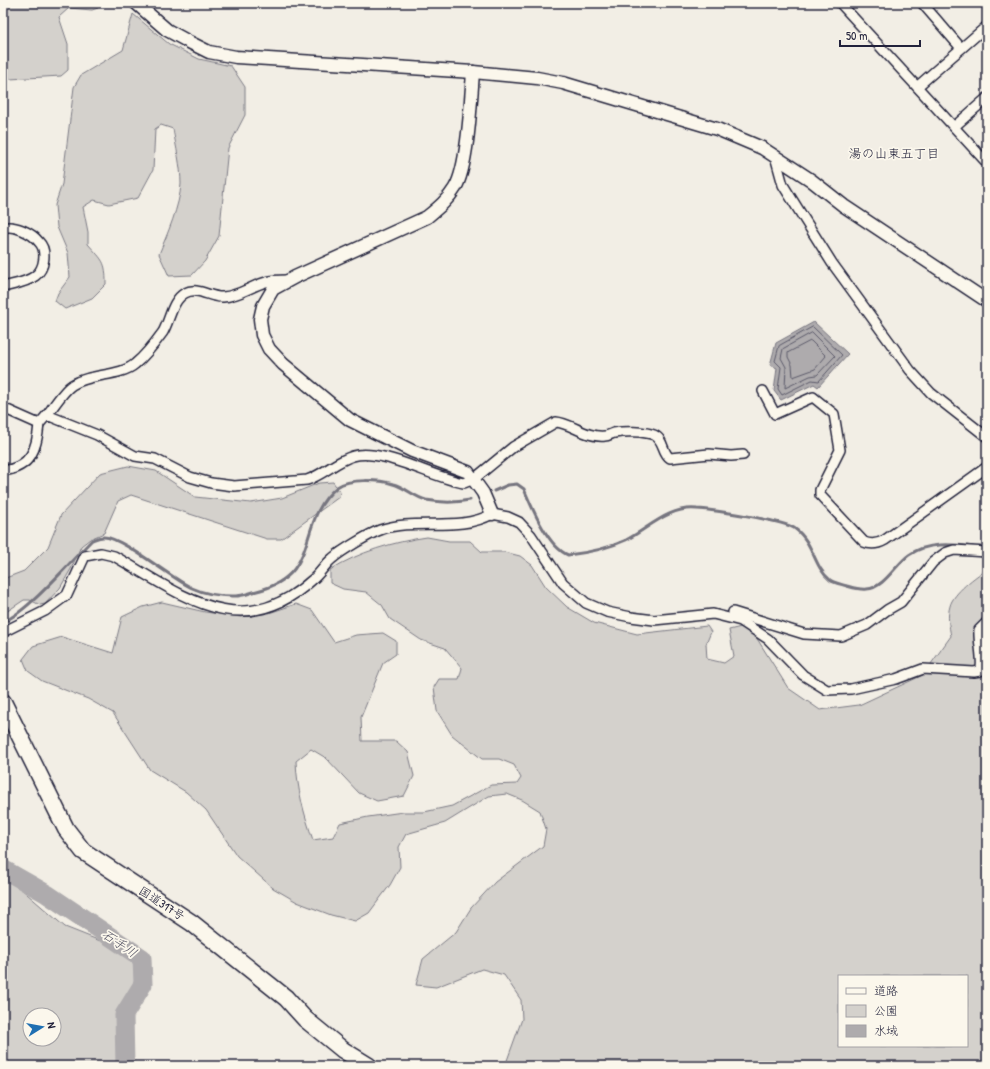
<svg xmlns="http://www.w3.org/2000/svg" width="990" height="1069" font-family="'Patrick Hand','Klee One',sans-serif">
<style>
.green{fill:#d4d1cc;stroke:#7b7a84;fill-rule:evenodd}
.water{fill:#aeabad;stroke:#76747f}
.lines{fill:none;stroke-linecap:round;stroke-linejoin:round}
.shore{stroke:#5a5969;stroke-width:1}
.stream{stroke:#76747f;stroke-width:3}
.river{stroke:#aeabad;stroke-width:19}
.street-casing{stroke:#22223b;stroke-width:12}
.secondary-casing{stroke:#22223b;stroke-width:15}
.highway-casing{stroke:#22223b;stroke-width:19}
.street{stroke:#fbf7ec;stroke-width:9}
.secondary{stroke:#fbf7ec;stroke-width:12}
.highway{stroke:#fbf7ec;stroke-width:16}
.labels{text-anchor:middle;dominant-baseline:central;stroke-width:3.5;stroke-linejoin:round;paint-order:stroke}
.street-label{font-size:12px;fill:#22223b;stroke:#fbf7ec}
.neighbourhood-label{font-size:13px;fill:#22223b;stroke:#fbf7ec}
.water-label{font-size:13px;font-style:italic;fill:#535263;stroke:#fbf7ec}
</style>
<rect width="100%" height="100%" fill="#f2eee5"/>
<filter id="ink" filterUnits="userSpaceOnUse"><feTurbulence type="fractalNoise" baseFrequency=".025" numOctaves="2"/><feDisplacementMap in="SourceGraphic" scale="8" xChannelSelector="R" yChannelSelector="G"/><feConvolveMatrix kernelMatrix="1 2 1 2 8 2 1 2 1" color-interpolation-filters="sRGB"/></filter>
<g filter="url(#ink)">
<!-- green -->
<g class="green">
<polygon points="3,3 99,3 98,8 92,10 69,8 59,17 68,44 68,70 61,76 10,79 3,70"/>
<path d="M133,14L169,44L199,59L231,66L245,87V115L228,148L219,236L205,261L192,275L169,276L159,254C167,235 180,205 181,184C181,166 176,147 173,129L161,125L155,129L153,170L138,198L109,204L94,200L83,207L88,232V244C103,261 106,261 106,284L92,298L65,309L55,301L58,293L70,277L68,253L57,227L55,205L62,184L74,87L81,75L123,50Z"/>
<polygon points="128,466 156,471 195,497 251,503 282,498 319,483 333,482 340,492 339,497 281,539 267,539 131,495 118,501 104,533 90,539 81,546 71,569 60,588 45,604 40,605 30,600 24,600 3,614 3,579 24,571 48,547 61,515 100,473"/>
<path d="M427,537L449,541H470L482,552H504L520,556L532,565L546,587L567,607L594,623L637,634L707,626L711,632L706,644L707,659L724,663L734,656L729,630L741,627L756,637L788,688L820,710L859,705L923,675L951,636C949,626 947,616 950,606C953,593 976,576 987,569V1066H505L522,1019L521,1000L504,975L482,969L436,987L416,985L423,959L456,932L471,908L495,882L543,846L546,829L540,811L522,800L507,794L489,796L445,823L406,834L399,847L400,867L390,885L369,913L355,921L331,915L297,902L273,888L237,856L206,810L186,792L150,770L113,713L88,699L42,681L28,671L23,659L33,646L62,637L113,653L122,617L143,607L162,602L205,612L241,617L269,613L296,604L312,610L334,642L356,635L383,633L396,641V654L383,663L361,717L362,741H396L408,752L414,776L404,796L377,801L359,793L326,758L311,749L296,761C297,789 304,814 313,840L333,837L340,823L368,817L403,812H424L452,806L491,785L517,784L521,778L514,765L499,759H482L452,735L437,711L434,687L439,679H459L462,668L445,648L421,640L390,619L382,605L366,592L343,589L330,583V570C359,552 393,542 427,537ZM839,976H967V1046H839Z"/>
<path d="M3,878L19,887L65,927L118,948L133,961L136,983L116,1015L118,1066H3ZM30,1015H54V1039H30Z"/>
</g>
<!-- water -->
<polygon class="water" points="814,322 848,354 818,387 814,384 781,400 774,391 777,368 770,365 776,343"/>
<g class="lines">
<!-- shore -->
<g class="shore">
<polygon points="813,327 842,355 819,381 812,380 782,395 778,389 781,367 775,361 779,346"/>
<polygon points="812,333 835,356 817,375 810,376 785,388 786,367 781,358 783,349"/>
<polygon points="811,341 826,356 815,369 793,377 792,365 788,357 788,353"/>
</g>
<!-- stream -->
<g class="stream">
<path d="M494,491L508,485L517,484L524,489C532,508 548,547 568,555C586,553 609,548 626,540C649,528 669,506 697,509C714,510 781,520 794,528C814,542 813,566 830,580C834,583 841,584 847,586C854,588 860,590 867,589C884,588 896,564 909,555C927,542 952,544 973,547"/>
<path d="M3,622C30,610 70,562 92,540C95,539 100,537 103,537C121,536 172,579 192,588C205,594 219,596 233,596C241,597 249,593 257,591C322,575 295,522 337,487C349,478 380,480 393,484C405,487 414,497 426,500C442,503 455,503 470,500"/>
</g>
<!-- river -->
<polyline class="river" points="3,869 47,894 142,958 143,984 124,1015 125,1066"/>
<!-- street casing -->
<g class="street-casing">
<g id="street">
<polyline points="840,3 987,163"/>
<polyline points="922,3 961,48"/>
<polyline points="918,86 987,26"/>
<polyline points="955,126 987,98"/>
<polyline points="775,156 783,185 803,217 832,263 910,370 931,393 987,437"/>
<path d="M3,228C14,224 32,233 39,242C47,250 45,269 35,276C26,283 13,284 3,287"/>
<path d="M763,391L775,414L813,397L834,414L840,450L820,490V495L864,542C871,545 878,544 885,540L987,467"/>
<polyline points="3,408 39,424"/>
<path d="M47,415C54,406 63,391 72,385C90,373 120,377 135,364C146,355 155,343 163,332C170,320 172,300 185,293C198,286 210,298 223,297C239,296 251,286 266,282C272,280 280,280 287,280"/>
<path d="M3,471C31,467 37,449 39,424L47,415L97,435L135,456L155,459L190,477L211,483L234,486L307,480C323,475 336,461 353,456C381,447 433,478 464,483L474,479L513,447L556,422C571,423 586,438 605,436C608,436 611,434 614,433C624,431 644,431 654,435C664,439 662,453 670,458L709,454L731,456L743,455"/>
<polyline points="733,612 804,634 841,636 867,625 887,610 901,602 933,562 945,553 954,550 987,552"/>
<path d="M3,632L45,611L67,595L85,556L101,553L114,556C181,594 241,645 312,580C320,574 325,564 333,558C341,551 369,534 380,530C416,517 458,533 492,514L508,517L519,522L531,535L563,583L586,603L607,612L631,617L654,620L713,614L741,621L768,639L803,675L827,690L851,689L896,679L923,669L974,672L980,671C984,664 978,641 979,630L987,622"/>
</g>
</g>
<!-- secondary casing -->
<g class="secondary-casing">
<g id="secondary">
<polyline points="136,3 167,30 189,42 209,52 236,57 473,72 537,78 563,83 717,129 762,148 811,180 844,206 987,301"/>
<path d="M473,72C471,98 468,167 455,188C448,200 438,208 427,217L295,277L273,289L263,306L260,319L262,335L269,349L283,364L350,420L412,451L468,472L483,493L492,514"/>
</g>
</g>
<!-- highway casing -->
<g class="highway-casing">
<polyline id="highway" points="3,702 66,829 83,851 192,923 286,998 305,1019 343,1050 369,1066"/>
</g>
<!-- street -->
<use href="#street" class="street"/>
<!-- secondary -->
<use href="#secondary" class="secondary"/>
<!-- highway -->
<use href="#highway" class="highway"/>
</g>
</g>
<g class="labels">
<!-- street labels -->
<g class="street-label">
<text transform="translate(162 903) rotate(33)">国道317号</text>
</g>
<!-- neighbourhood labels -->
<g class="neighbourhood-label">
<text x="894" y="153">湯の山東五丁目</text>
</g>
<!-- water labels -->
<g class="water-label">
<text transform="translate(120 943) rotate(34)">石手川</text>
</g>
</g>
<!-- margin -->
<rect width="990" height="1069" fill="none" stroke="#fbf7ec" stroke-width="16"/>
<rect x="8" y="8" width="974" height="1053" fill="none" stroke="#22223b" stroke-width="1.5" filter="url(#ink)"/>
<!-- legend -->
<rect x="838" y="975" width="130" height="72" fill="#fbf7ec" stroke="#a4a2a5"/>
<rect x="846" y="988" width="20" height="6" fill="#fbf7ec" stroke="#a4a2a5"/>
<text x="874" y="995" font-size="12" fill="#22223b">道路</text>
<rect x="846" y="1005" width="20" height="12" fill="#d4d1cc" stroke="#a4a2a5"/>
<text x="874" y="1015" font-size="12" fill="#22223b">公園</text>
<rect x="846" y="1025" width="20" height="12" fill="#aeabad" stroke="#a4a2a5"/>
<text x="874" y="1035" font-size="12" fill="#22223b">水域</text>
<!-- north arrow -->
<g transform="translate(42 1027) rotate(79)"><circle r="19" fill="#fbf7ec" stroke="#a4a2a5"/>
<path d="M0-3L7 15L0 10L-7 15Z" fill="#1f6fb2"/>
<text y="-6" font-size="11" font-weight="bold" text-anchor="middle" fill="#22223b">N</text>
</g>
<!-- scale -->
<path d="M840 40v6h80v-6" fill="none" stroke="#22223b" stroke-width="2"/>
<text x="846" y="40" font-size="12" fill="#22223b" stroke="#fbf7ec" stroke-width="3" paint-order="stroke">50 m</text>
</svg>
